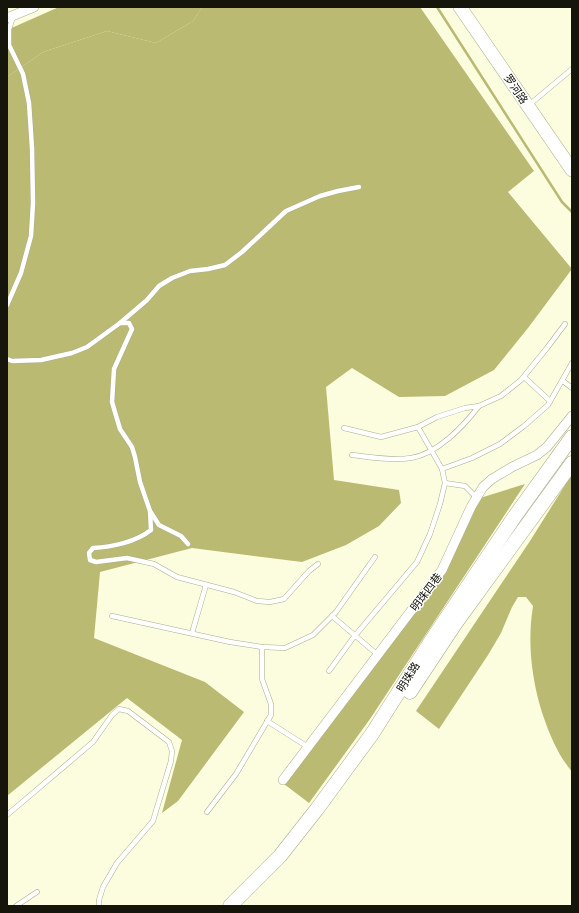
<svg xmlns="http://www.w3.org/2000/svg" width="579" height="913" font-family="Lora,'Noto Sans SC',serif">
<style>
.forest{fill:#baba73}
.water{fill:#b9b972}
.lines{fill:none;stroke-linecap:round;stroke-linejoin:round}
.stream{stroke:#b9b972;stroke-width:2.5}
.lane-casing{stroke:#acac90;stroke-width:5.5}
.street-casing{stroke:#acac90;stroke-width:10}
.secondary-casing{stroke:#acac90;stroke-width:14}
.primary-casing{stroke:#acac90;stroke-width:15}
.lane{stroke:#fff;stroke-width:4.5}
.street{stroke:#fff;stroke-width:9}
.secondary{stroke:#fff;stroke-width:13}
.primary{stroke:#fff;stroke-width:14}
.labels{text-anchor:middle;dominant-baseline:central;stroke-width:3;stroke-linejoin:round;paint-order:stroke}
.street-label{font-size:11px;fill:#15150b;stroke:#fff}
</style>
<rect width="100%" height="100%" fill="#fcfdde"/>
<!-- forest -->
<g class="forest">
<polygon points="202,7 420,7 534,171 508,192 572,269 528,328 494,370 445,396 399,397 352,368 326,387 334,480 399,490 401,503 379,526 346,545 302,562 192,548 100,572 94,638 205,682 244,712 178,801 162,813 182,740 127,698 7,796 7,77 43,52 107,31 156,43 193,21"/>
<path d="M572,474V772C567,765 562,759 558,751C536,708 525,655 533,606L526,597H518L512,607L501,633L488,655L439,729L416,711L530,541Z"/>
<polygon points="525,484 370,719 309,803 284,784 445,573 480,498"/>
</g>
<!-- water -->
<polygon class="water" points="59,7 202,7 193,21 156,43 107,31 43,52 7,77 7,30"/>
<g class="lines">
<!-- stream -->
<polyline class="stream" points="437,7 562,202 572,212"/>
<!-- lane casing -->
<g class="lane-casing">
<g id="lane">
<polyline points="529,105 572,69"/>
<polyline points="7,305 21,273 31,236 33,203 32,148 29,103 23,74 9,45 9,29 13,17"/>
<polyline points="120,323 129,323 132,329 114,369 112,402 120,429 132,447 135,457 140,482 150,511 159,525 181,536 188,544"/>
<polyline points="7,359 12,361 41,360 72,353 87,347 120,323 147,300 159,286 172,278 190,271 208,269 225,265 242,252 286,211 320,196 338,191 359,187"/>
<polyline points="524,377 550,401"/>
<polyline points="563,381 572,388"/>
<polyline points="344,428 381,437 418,427 437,417 465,408 479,406 501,396 521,380 547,348 565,324"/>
<path d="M352,455C371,457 391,461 411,458C437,454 463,427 479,406"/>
<polyline points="442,469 472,458 500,444 524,426 548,405 572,363"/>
<polyline points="445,483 465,486 476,497"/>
<path d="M150,511L151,530C136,542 112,547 93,548L89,553L90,560L96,562L127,558L154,564L177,577L234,592L257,601L270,602L284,599L309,571L318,564"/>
<polyline points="112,616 230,642 262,647 285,648 313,635 336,612 375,557"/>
<polyline points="332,616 378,655"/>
<polyline points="192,633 206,585"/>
<polyline points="329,671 353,638 417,562 430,534 440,504 445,483 442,469 418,427"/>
<polyline points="267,721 308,747"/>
<polyline points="207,812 236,774 271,715 271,704 262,679 262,647"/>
<polyline points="7,815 93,742 112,715 119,709 128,711 169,742 172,751 171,761 153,821 117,863 103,887 99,900 99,906"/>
<polyline points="16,906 37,892"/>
</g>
</g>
<!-- street casing -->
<g class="street-casing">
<g id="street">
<polyline points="7,18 34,7"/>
<polyline points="283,780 442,570 471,507 483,487 492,479 512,467 537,455 547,447 572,416"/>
</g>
</g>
<!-- secondary casing -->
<g class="secondary-casing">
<polyline id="secondary" points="460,7 572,170"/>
</g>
<!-- primary casing -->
<g class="primary-casing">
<g id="primary">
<polyline points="410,692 455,624 572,463"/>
<polyline points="230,906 280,856 317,809 372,734 431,641 515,516 572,437"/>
</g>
</g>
<!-- lane -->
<use href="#lane" class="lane"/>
<!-- street -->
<use href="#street" class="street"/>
<!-- secondary -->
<use href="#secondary" class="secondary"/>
<!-- primary -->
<use href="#primary" class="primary"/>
</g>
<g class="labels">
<!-- street labels -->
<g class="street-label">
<text transform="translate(516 89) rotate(56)">罗河路</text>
<text transform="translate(426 592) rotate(-53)">明珠四巷</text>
<text transform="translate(408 677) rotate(-58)">明珠路</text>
</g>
</g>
<!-- border -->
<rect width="579" height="913" fill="none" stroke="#15150b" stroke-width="16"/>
</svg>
